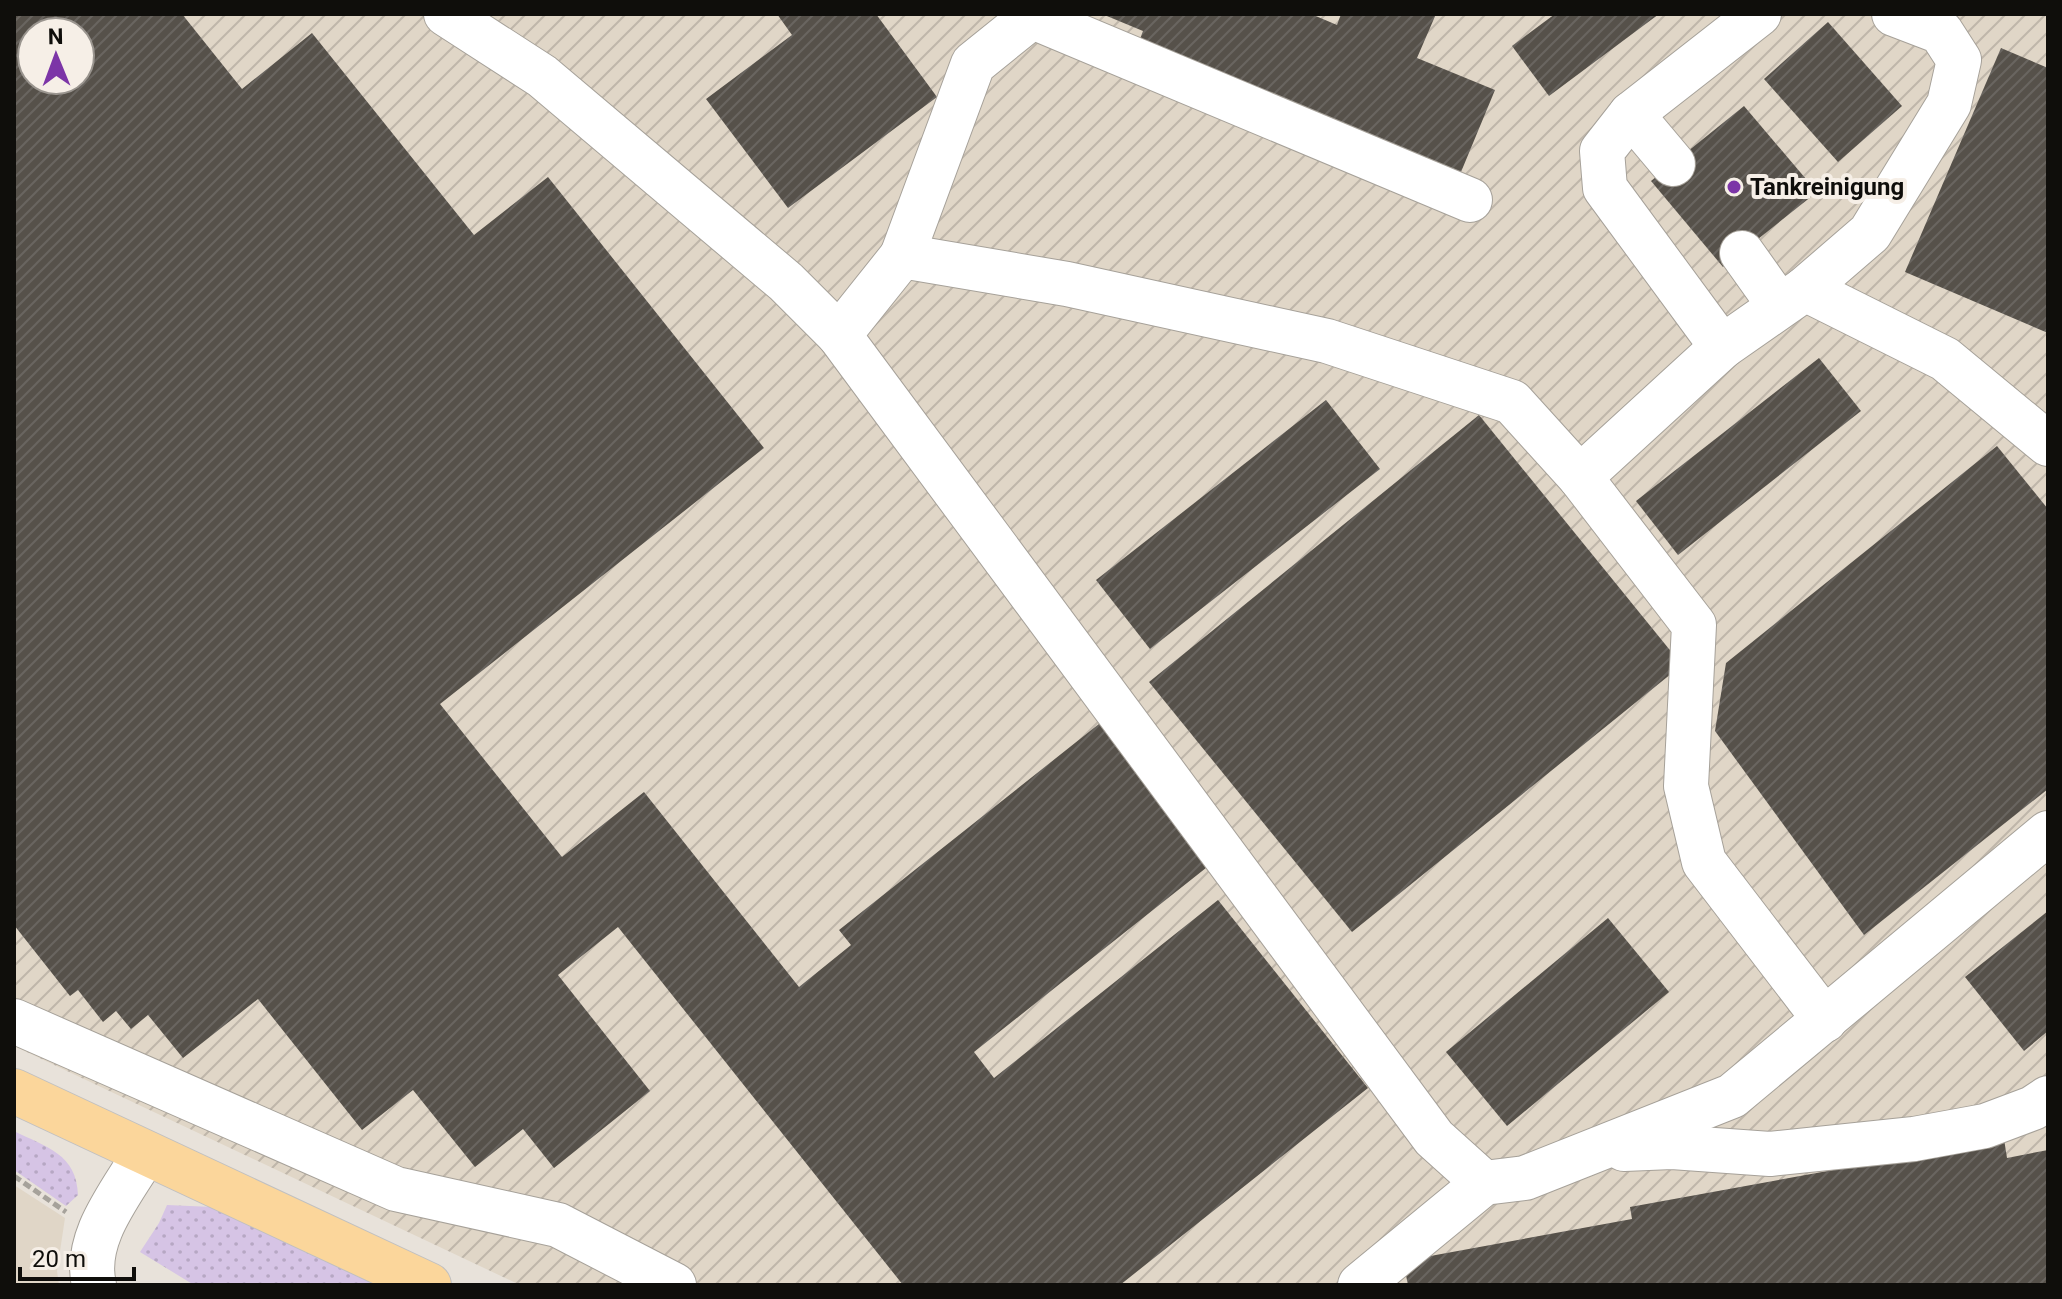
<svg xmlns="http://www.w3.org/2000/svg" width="2062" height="1299" font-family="Roboto,sans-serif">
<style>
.built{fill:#e0d6c7}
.industrial{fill:url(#industrial-furrows);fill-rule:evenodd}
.grass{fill:url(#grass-dots)}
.building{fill:url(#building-hatch);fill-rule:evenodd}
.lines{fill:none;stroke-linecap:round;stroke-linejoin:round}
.minor-casing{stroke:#a6a199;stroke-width:46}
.major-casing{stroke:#c1c0c0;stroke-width:46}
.path{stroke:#a6a29b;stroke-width:5;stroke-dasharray:8 4;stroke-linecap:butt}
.minor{stroke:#fff;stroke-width:44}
.major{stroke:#fbd69b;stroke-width:44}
.poi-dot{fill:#7c35a7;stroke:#f6efe7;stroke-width:3}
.labels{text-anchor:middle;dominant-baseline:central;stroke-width:8;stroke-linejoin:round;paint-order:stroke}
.poi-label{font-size:24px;font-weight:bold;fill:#0f0e0b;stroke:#f6efe7;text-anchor:start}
</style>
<defs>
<pattern id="industrial-furrows" width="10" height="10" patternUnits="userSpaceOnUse" patternTransform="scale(2)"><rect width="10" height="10" fill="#e0d6c7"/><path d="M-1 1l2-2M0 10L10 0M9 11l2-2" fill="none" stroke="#bfb6aa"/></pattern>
<pattern id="grass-dots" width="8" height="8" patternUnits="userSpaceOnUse" patternTransform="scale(2)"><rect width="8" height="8" fill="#d6c4e5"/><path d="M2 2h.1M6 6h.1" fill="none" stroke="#b6a7c3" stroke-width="1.8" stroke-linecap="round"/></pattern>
<pattern id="building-hatch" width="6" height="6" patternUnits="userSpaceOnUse" patternTransform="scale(2)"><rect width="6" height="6" fill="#56514a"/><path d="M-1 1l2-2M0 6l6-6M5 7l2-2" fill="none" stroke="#696560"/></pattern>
</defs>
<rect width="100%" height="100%" fill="#e8e2da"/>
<!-- built -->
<polygon class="built" points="14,1185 65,1218 57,1271 59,1285 14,1285"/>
<!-- industrial -->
<path class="industrial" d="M14,14H2048V1285H520L14,1046ZM32,32H80V80H32Z"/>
<!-- grass -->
<g class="grass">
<path d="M14,1131C46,1147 77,1154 78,1195L66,1206L14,1170Z"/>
<polygon points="167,1205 213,1207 383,1285 194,1285 140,1252 159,1223"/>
</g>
<!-- building -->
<g class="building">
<path d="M14,14H182L242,89L312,33L474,235L548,177L764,448L440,704L562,857L644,792L799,987L851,945L839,930L1104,720L1216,860L974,1052L994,1078L1218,900L1368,1088L1120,1285H903L618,927L558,975L650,1091L554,1168L523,1129L475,1167L413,1090L362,1130L258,999L183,1058L148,1015L131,1029L116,1011L103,1022L78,990L70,996L14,925ZM32,32H80V80H32Z"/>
<polygon points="777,14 876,14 937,97 788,208 706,99 792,35"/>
<polygon points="1102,14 1311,14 1337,25 1341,14 1436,14 1417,58 1495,90 1461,172 1140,39 1143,31"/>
<polygon points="1555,14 1659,14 1549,96 1512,46"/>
<polygon points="1828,22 1902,106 1838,162 1764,79"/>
<polygon points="2001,48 2048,68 2048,333 1905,272"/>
<polygon points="1744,106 1817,192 1723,267 1651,181"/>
<polygon points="1819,358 1861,411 1678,555 1636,501"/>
<polygon points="1326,400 1380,469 1150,649 1096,580"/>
<polygon points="1479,415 1682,665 1352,932 1149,682"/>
<polygon points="1997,446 2048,509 2048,789 1864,935 1715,731 1726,663"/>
<polygon points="2048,911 2048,1031 2024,1051 1965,977"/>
<polygon points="1608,918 1669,992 1507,1126 1446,1052"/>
<polygon points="2004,1139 2007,1158 2048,1150 2048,1285 1408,1285 1403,1261 1632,1219 1630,1207"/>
</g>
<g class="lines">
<!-- minor casing -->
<g class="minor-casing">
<g id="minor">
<polyline points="446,14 542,76 786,282 839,335 1434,1138 1484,1183"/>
<polyline points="1033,17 1470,200"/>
<polyline points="1631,114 1673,164"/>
<polyline points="1742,253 1779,305"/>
<polyline points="902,256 973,64 1035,14"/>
<polyline points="1805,289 1870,233 1949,104 1959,60 1941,32 1894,14"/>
<polyline points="839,335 902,256 1067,284 1327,341 1512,402 1580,477 1722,347 1805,289 1945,359 2048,444"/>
<polyline points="1722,347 1605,188 1602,151 1631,114 1759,14"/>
<polyline points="1580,477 1694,625 1686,786 1704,862 1825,1020"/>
<polyline points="14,1021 396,1189 558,1225 674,1285"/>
<polyline points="1624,1149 1672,1147 1770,1154 1914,1139 1985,1126 2033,1108 2048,1098"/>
<path d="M94,1285C83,1237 122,1193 145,1153"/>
<polyline points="1360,1285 1484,1183 1525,1178 1732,1096 2048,833"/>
</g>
</g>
<!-- major casing -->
<g class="major-casing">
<polyline id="major" points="14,1091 429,1285"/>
</g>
<!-- path -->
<polyline class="path" points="14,1176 66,1212"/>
<!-- minor -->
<use href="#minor" class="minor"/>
<!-- major -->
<use href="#major" class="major"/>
</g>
<!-- markers -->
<circle class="poi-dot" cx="1734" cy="187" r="8"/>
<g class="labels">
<!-- poi labels -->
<g class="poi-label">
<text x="1750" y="187">Tankreinigung</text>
</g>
</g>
<!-- border -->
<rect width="2062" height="1299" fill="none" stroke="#0f0e0b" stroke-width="32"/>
<!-- north arrow -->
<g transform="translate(56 56) rotate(359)"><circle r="38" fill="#f6efe7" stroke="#9a958f" stroke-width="2"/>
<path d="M0-6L14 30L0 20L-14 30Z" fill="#7c35a7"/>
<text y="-12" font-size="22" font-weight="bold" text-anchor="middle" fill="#0f0e0b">N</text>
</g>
<!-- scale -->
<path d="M20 1267v12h114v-12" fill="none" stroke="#0f0e0b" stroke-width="4"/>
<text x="32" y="1267" font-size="24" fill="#0f0e0b" stroke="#f6efe7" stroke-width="6" paint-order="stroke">20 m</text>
</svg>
